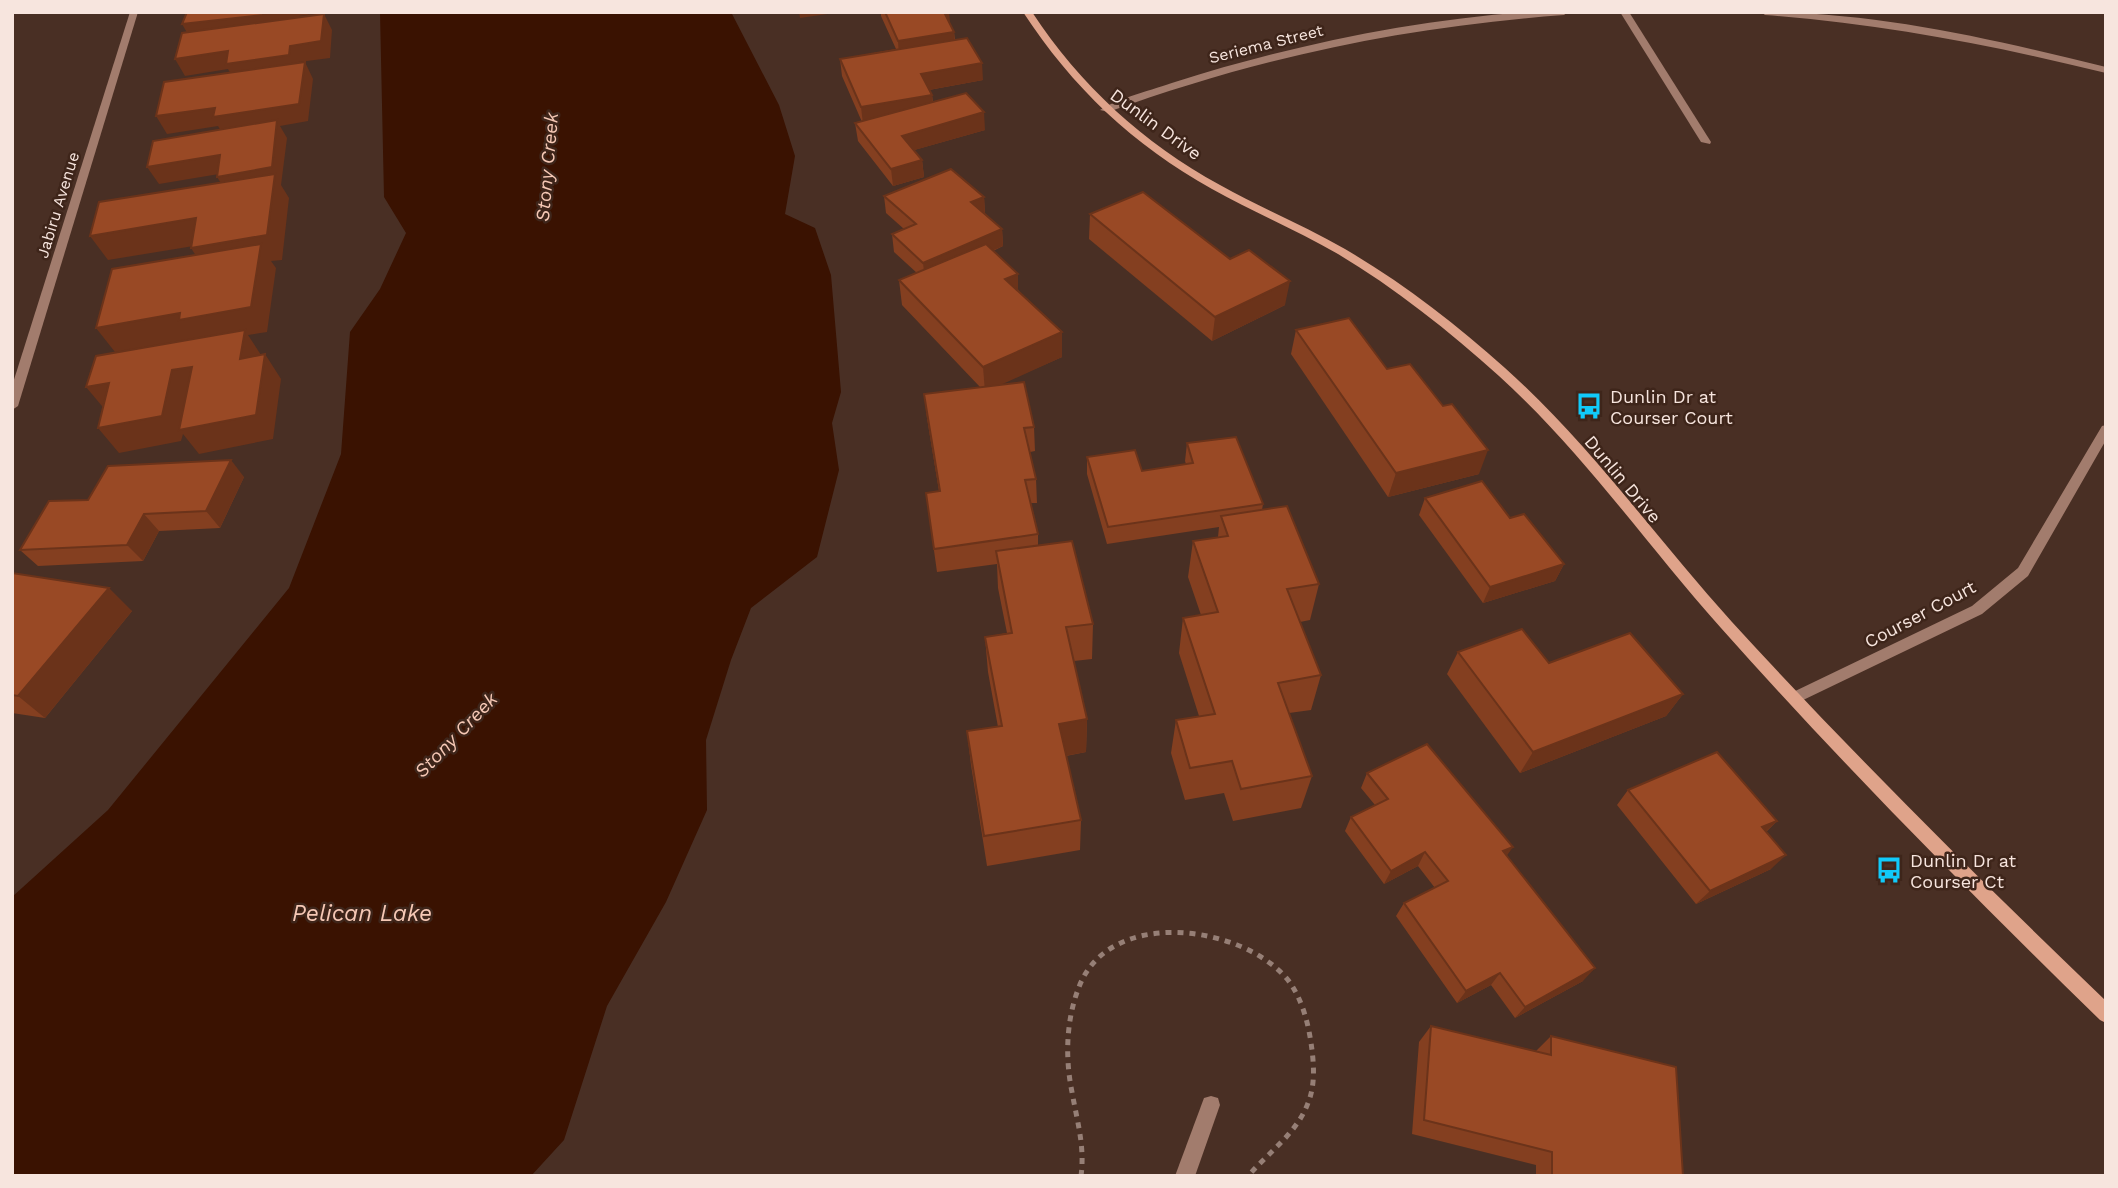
<svg xmlns="http://www.w3.org/2000/svg" width="2118" height="1188" font-family="'Work Sans',sans-serif">
<style>
.water{fill:#3a1201}
.lines{fill:none;stroke-linecap:round;stroke-linejoin:round}
.path{stroke:#967f76;stroke-width:5;stroke-dasharray:6 6;stroke-linecap:butt}
.street{fill:#a27c6d;fill-rule:evenodd}
.secondary{fill:#dfa38a;fill-rule:evenodd}
.wall{fill:#843f20}
.shaded-wall{fill:#6b331a}
.building{fill:#994925;stroke:#6b331a;stroke-width:2}
.labels{text-anchor:middle;dominant-baseline:central;stroke-width:5;stroke-linejoin:round;paint-order:stroke}
.far-street-label{font-size:16px;fill:#f7e5de;stroke:#3e251a}
.street-label{font-size:18px;fill:#f7e5de;stroke:#3e251a}
.poi-label{font-size:18px;fill:#f7e5de;stroke:#3e251a;text-anchor:start}
.water-label{font-size:19px;font-style:italic;fill:#f6c8b5;stroke:#3e251a}
.near-water-label{font-size:23px;font-style:italic;fill:#f6c8b5;stroke:#3e251a}
</style>
<rect width="100%" height="100%" fill="#492f24"/>
<!-- water -->
<polygon class="water" points="380,12 731,12 779,105 795,156 785,214 815,228 831,275 841,392 832,423 839,470 817,557 751,608 731,660 706,740 707,810 666,902 607,1006 564,1140 531,1176 12,1176 12,897 108,810 289,588 341,454 350,332 380,289 406,233 384,197"/>
<g class="lines">
<!-- path -->
<path class="path" d="M1081,1176C1085,1146 1077,1121 1072,1092C1065,1058 1066,1020 1079,987C1109,907 1242,924 1288,980C1303,1000 1309,1026 1312,1050C1314,1067 1315,1086 1308,1103C1297,1133 1269,1152 1248,1176"/>
<!-- street -->
<g class="street">
<polygon points="130,12 138,12 18,406 12,410 12,386"/>
<path d="M1526,12H1568L1564,15C1403,27 1260,57 1108,112L1100,110C1116,99 1155,89 1175,82C1289,46 1407,21 1526,12Z"/>
<polygon points="1620,12 1629,12 1711,142 1710,144 1701,142"/>
<path d="M1761,12C1877,12 1993,39 2106,67V73C1993,45 1881,24 1765,15Z"/>
<polygon points="2106,425 2106,440 2028,576 1982,614 1799,702 1794,704 1789,702 1787,698 1789,694 1972,606 2018,568 2102,426"/>
<polygon points="1211,1096 1218,1098 1220,1105 1195,1176 1175,1176 1204,1098"/>
</g>
<!-- secondary -->
<path class="secondary" d="M1023,12H1032C1080,85 1143,143 1220,185C1261,208 1305,226 1345,249C1403,283 1456,324 1505,368C1590,444 1656,538 1732,622C1852,753 1978,878 2106,1001V1023L2100,1020C1970,893 1842,764 1721,628C1646,544 1582,451 1499,376C1449,331 1395,288 1338,254C1297,230 1253,212 1212,189C1133,145 1072,87 1023,12Z"/>
</g>
<!-- wall -->
<g class="wall">
<polygon points="881,12 949,12 949,22 954,32 955,40 983,80 929,90 932,95 933,102 985,130 914,150 922,160 924,177 893,186 858,141 855,123 862,122 842,76 840,59 896,49 881,16"/>
<polygon points="884,196 984,197 985,214 1002,229 1003,246 993,251 1062,357 1001,384 1034,427 1035,451 1030,452 1036,479 1037,503 1031,503 1038,534 1038,545 1093,624 1092,659 1074,661 1087,719 1086,752 1066,756 1081,820 1080,850 987,866 971,765 967,731 998,727 988,672 985,637 1007,633 998,588 997,564 937,572 926,493 939,491 927,418 924,394 980,387 902,305 899,280 917,273 894,252 892,234 904,229 886,213"/>
<polygon points="1090,214 1285,305 1212,341 1089,239"/>
<polygon points="1296,330 1387,369 1443,406 1479,474 1388,497 1291,354"/>
<polygon points="1187,443 1263,504 1262,510 1319,584 1310,620 1300,622 1321,675 1311,710 1289,713 1312,776 1301,808 1233,821 1224,793 1185,800 1171,753 1176,720 1199,716 1179,653 1183,618 1201,615 1188,577 1193,541 1218,537 1219,527 1107,544 1087,474 1087,457 1142,471 1186,464 1185,461"/>
<polygon points="244,477 220,528 159,531 143,561 38,566 20,550 88,500"/>
<polygon points="1425,498 1510,518 1564,564 1555,581 1483,603 1419,515"/>
<polygon points="12,573 132,611 45,718 12,713"/>
<polygon points="1458,652 1549,663 1683,694 1666,716 1520,773 1447,674"/>
<polygon points="1367,773 1506,856 1583,981 1515,1018 1491,985 1457,1003 1396,916 1404,903 1435,888 1418,866 1384,884 1345,831 1351,817 1375,805 1361,788"/>
<polygon points="1628,790 1777,821 1766,832 1771,869 1696,904 1617,805"/>
<polygon points="1431,1026 1536,1051 1551,1036 1683,1176 1536,1176 1536,1165 1412,1134 1419,1042"/>
</g>
<!-- shaded-wall -->
<g class="shaded-wall">
<polygon points="263,12 328,12 299,16 297,24 192,41 182,24"/>
<polygon points="799,12 841,12 800,18"/>
<polygon points="942,12 949,12 950,22 942,23"/>
<polygon points="324,14 332,30 330,58 299,62 297,72 235,81 228,69 185,76 175,59 228,51 290,46"/>
<polygon points="954,32 955,49 899,58 898,41"/>
<polygon points="305,62 313,79 308,121 280,126 287,138 281,185 289,198 282,260 271,261 276,268 267,332 248,335 261,355 257,384 197,344 192,339 115,352 96,328 207,273 191,248 228,194 217,177 223,134 218,126 167,134 156,116"/>
<polygon points="982,63 983,80 923,91 921,74"/>
<polygon points="932,95 934,112 863,124 861,107"/>
<polygon points="984,112 985,130 904,153 902,136"/>
<polygon points="220,155 231,172 159,184 147,167"/>
<polygon points="922,160 924,177 893,186 891,169"/>
<polygon points="984,197 985,215 971,202"/>
<polygon points="196,218 212,243 108,260 90,236"/>
<polygon points="1002,229 1003,246 925,280 923,263"/>
<polygon points="1018,274 1018,299 1005,279"/>
<polygon points="1290,281 1285,305 1212,341 1215,317"/>
<polygon points="1062,332 1062,357 985,392 983,367"/>
<polygon points="265,354 281,379 273,439 199,454 183,434 181,441 119,453 98,428 172,370"/>
<polygon points="109,383 107,412 86,387"/>
<polygon points="1488,450 1479,474 1388,497 1396,473"/>
<polygon points="231,460 244,477 220,528 206,511"/>
<polygon points="144,514 159,531 143,561 127,545"/>
<polygon points="1564,564 1555,581 1483,603 1490,587"/>
<polygon points="109,588 132,611 45,718 18,696"/>
<polygon points="1683,694 1666,716 1520,773 1533,752"/>
<polygon points="1087,719 1086,752 1059,757 1059,724"/>
<polygon points="1777,821 1762,835 1762,827"/>
<polygon points="1513,847 1503,861 1503,851"/>
<polygon points="1425,852 1418,866 1384,884 1391,871"/>
<polygon points="1786,855 1771,869 1696,904 1710,891"/>
<polygon points="1595,968 1583,981 1515,1018 1525,1007"/>
<polygon points="1500,973 1491,985 1457,1003 1466,991"/>
</g>
<!-- building -->
<g class="building">
<polygon points="187,12 263,12 263,15 182,24"/>
<polygon points="885,12 944,12 954,32 898,41"/>
<polygon points="324,14 321,41 290,46 289,55 226,64 228,51 175,59 182,33"/>
<polygon points="967,38 982,63 921,74 932,95 861,107 840,59"/>
<polygon points="305,62 299,104 213,117 215,108 156,116 164,82"/>
<polygon points="966,93 984,112 902,136 922,160 891,169 855,123"/>
<polygon points="277,120 272,167 217,177 220,155 147,167 153,141"/>
<polygon points="951,169 984,197 971,202 1002,229 923,263 892,234 916,224 884,196"/>
<polygon points="275,174 267,235 191,248 196,218 90,236 99,202"/>
<polygon points="1143,192 1230,259 1249,250 1290,281 1215,317 1090,214"/>
<polygon points="261,244 251,307 179,320 180,313 96,328 112,269"/>
<polygon points="986,244 1018,274 1005,279 1062,332 983,367 899,280"/>
<polygon points="1349,318 1387,369 1410,364 1443,406 1452,404 1488,450 1396,473 1296,330"/>
<polygon points="245,330 240,359 265,354 256,415 179,430 192,367 172,370 162,416 98,428 109,383 86,387 96,356"/>
<polygon points="1024,382 1034,427 1024,428 1036,479 1025,480 1038,534 934,549 926,493 940,491 924,394"/>
<polygon points="1236,437 1263,504 1108,527 1087,457 1135,450 1142,471 1193,463 1187,443"/>
<polygon points="231,460 206,511 144,514 127,545 20,550 49,501 88,500 108,466"/>
<polygon points="1482,481 1510,518 1524,514 1564,564 1490,587 1425,498"/>
<polygon points="1287,506 1319,584 1287,589 1321,675 1278,683 1312,776 1241,789 1232,761 1190,768 1176,720 1215,714 1183,618 1218,612 1193,541 1228,536 1221,516"/>
<polygon points="1072,541 1093,624 1066,627 1087,719 1059,724 1081,820 984,836 967,731 1002,726 985,637 1012,633 996,551"/>
<polygon points="12,573 109,588 18,696 12,695"/>
<polygon points="1522,629 1549,663 1630,633 1683,694 1533,752 1458,652"/>
<polygon points="1427,744 1513,847 1503,851 1595,968 1525,1007 1500,973 1466,991 1404,903 1448,881 1425,852 1391,871 1351,817 1388,799 1367,773"/>
<polygon points="1717,752 1777,821 1762,827 1786,855 1710,891 1628,790"/>
<polygon points="1431,1026 1551,1055 1551,1036 1676,1067 1683,1176 1552,1176 1552,1152 1424,1120"/>
</g>
<!-- icons -->
<defs>
<g id="bus-bare" transform="scale(2.1)"><path d="M-5-6H5V4H4V6H2V4H-2V6H-4V4H-5ZM-3.5-4V0h7V-4ZM-3.5 1.2v1.5H-2V1.2ZM2 1.2v1.5H3.5V1.2Z" fill="#11cafa" stroke="#3e251a" stroke-width="2.5" paint-order="stroke"/></g>
</defs>
<g fill-rule="evenodd">
<use href="#bus-bare" x="1589" y="406"/>
<use href="#bus-bare" x="1889" y="870"/>
</g>
<g class="labels">
<!-- far-street labels -->
<g class="far-street-label">
<text transform="translate(1266 44) rotate(-14)">Seriema Street</text>
<text transform="translate(58 205) rotate(-73)">Jabiru Avenue</text>
</g>
<!-- street labels -->
<g class="street-label">
<text transform="translate(1156 124) rotate(36)">Dunlin Drive</text>
<text transform="translate(1623 479) rotate(50)">Dunlin Drive</text>
<text transform="translate(1920 614) rotate(-28)">Courser Court</text>
</g>
<!-- poi labels -->
<g class="poi-label">
<text x="1610" y="396">Dunlin Dr at<tspan x="1610" dy="21">Courser Court</tspan></text>
<text x="1910" y="860">Dunlin Dr at<tspan x="1910" dy="21">Courser Ct</tspan></text>
</g>
<!-- water labels -->
<g class="water-label">
<text transform="translate(547 167) rotate(-85)">Stony Creek</text>
<text transform="translate(456 735) rotate(-46)">Stony Creek</text>
</g>
<!-- near-water labels -->
<g class="near-water-label">
<text x="362" y="913">Pelican Lake</text>
</g>
</g>
<!-- border -->
<rect width="2118" height="1188" fill="none" stroke="#f7e5de" stroke-width="28"/>
</svg>
